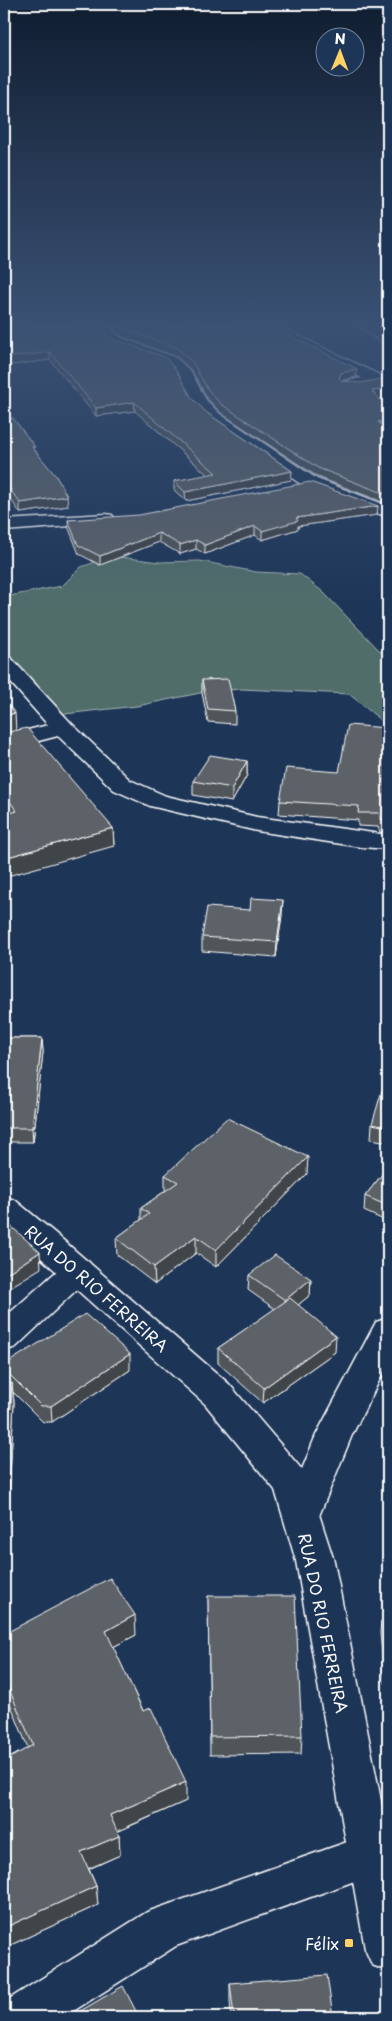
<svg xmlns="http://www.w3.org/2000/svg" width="392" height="2021" font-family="'Playpen Sans',sans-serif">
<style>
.green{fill:#516d6b;stroke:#a8b6b5}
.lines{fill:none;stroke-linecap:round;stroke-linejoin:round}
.street-casing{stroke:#fff;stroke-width:3}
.secondary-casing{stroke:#fff;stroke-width:3}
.street{fill:#1d3557;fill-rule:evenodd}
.secondary{fill:#1d3557;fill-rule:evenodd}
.wall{fill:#4f5459;stroke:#fff}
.shaded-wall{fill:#404549;stroke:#fff}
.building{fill:#5c6268;stroke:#fff}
.poi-dot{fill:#ffd166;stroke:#1d3557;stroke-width:2}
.labels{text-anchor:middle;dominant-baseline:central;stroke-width:4;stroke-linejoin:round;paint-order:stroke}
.near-street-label{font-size:16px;fill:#fff;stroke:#1d3557}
.near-poi-label{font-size:16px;fill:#fff;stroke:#1d3557;text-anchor:end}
</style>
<rect width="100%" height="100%" fill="#1d3557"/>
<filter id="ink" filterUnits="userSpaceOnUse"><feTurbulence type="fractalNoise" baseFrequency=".02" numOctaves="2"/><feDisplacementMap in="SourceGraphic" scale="10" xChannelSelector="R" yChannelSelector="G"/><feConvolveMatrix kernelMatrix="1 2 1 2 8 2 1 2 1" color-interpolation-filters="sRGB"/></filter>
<g filter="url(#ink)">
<!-- green -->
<polygon class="green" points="113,556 159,562 200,561 256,572 300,574 323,592 381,652 388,652 388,726 349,694 241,689 205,692 137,706 64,714 19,668 4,648 4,597 62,586 81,567"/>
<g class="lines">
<!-- street casing -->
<g class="street-casing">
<g id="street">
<polygon points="89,325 106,325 121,338 176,358 191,372 206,400 220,414 317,479 388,506 388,517 305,487 208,420 193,405 178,377 166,364 111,344"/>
<path d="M256,325H276L386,378L388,381C381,389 352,391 342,388L340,385L342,382L362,378Z"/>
<polygon points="357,325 375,325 388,334 388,344 383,343"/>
<polygon points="106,514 112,515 115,519 112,523 4,531 4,520"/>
<polygon points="4,656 11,658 71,723 130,780 166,796 257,817 388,835 388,849 361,847 257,831 150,806 114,790 58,736 4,750 4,736 48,725 4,675"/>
<polygon points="78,1258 89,1262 94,1270 89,1278 16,1347 4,1351 4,1318 67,1262"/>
<polygon points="388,1318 388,1363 352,1435 319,1516 314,1527 301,1532 288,1527 283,1516 316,1435 376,1322"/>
<path d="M370,1834L385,1840C389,1850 389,1860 385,1870L176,1946L64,2017H4L6,2001L147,1912Z"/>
</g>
</g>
<!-- secondary casing -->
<g class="secondary-casing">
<polygon id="secondary" points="4,1197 15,1200 56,1234 229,1384 304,1472 309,1483 334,1561 388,1836 388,1971 372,1965 365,1949 296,1561 275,1490 205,1404 4,1225"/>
</g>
<!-- street -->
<use href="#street" class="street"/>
<!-- secondary -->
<use href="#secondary" class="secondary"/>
</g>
<!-- wall -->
<g class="wall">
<polygon points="4,325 110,338 192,398 207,413 292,471 291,480 186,501 174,490 174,481 208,475 135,411 96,416 50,360 4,366"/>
<polygon points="109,325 269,325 356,377 342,381 379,399 388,430 388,504 318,477 221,413 208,399 192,371 177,357 122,336"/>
<polygon points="4,419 35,450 68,506 20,513 4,489"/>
<polygon points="378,506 377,515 298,526 298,529 262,540 255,535 205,554 196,549 180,554 159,542 100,565 79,554 69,529 68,520"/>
<polygon points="202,680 235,711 235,724 208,722 202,693"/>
<polygon points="4,700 16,730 113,828 114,846 6,814 4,811"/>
<polygon points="388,728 388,834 380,832 378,827 358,826 358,820 279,814 280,801 339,772"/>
<polygon points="247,761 247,775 232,802 193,795 193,781"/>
<polygon points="250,910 282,915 276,957 202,951 202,937"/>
<polygon points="4,1038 42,1038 43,1052 33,1142 4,1142"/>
<polygon points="388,1088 388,1142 371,1139 372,1124"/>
<polygon points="388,1167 388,1222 364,1211 365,1196"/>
<polygon points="307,1174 216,1267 196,1253 155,1284 117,1255 116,1238 141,1220 141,1208 165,1191 165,1175"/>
<polygon points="249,1275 311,1279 310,1295 298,1305 335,1352 263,1403 218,1363 218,1348 275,1309 248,1290"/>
<polygon points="4,1365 130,1370 52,1422 43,1422 13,1392 14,1403 4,1585"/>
<polygon points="208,1596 302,1736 301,1754 210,1755"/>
<polygon points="381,1621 388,1621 388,1683 385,1683 380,1633"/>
<polygon points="4,1634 136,1635 113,1647 186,1801 117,1832 119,1836 120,1855 89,1869 96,1886 98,1905 4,1948 4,1761 28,1748 10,1703 4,1706"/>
<polygon points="230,1983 333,2017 231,2017 230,2000"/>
</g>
<!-- shaded-wall -->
<g class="shaded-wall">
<polygon points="50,352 50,360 4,366 4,358"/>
<polygon points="357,369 356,377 340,381 339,378 341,373"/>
<polygon points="388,389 388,398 371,400 372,391"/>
<polygon points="134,402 135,411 96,416 96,408"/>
<polygon points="388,421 388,430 378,422"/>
<polygon points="292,471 291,480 186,501 185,492"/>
<polygon points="67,496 68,506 20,513 20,503"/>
<polygon points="378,506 377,515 298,526 298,529 262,540 262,531 296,518"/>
<polygon points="255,526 255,535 205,554 205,545"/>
<polygon points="159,533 159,542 100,565 100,556"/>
<polygon points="196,540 196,549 180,554 180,545"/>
<polygon points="15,713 16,731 4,735 4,716"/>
<polygon points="247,761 247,775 232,802 232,788"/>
<polygon points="113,828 114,846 4,877 4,858"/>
<polygon points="283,900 282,915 276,957 277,942"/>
<polygon points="42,1038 43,1052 33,1142 32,1128"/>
<polygon points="308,1157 307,1174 216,1267 216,1250"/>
<polygon points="196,1236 196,1253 155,1284 154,1267"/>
<polygon points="40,1252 41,1268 4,1291 4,1275"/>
<polygon points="311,1279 310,1295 285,1316 285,1300"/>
<polygon points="336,1336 335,1352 263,1403 264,1388"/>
<polygon points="130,1354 130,1370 52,1422 51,1406"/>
<polygon points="12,1383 14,1403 4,1585 4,1525"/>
<polygon points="135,1615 136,1635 107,1650 106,1631"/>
<polygon points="7,1684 10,1703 4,1706 4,1685"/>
<polygon points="186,1782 186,1801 111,1834 110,1815"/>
<polygon points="119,1836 120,1855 83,1871 81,1852"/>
<polygon points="96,1886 98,1905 4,1948 4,1928"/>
</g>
<!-- building -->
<g class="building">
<polygon points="4,325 96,325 110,338 165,357 176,370 192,398 207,413 292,471 185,492 174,481 216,473 134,402 96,408 50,352 4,358"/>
<polygon points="118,325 269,325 357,369 341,373 339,378 342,381 360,383 381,379 388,385 388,389 372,391 388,408 388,421 378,422 388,430 388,495 318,468 221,404 208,390 192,362 177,348 122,328"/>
<polygon points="13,418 35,447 32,447 56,476 67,496 20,503 4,481 4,419"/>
<polygon points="310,482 378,506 296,518 298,521 262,531 255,526 205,545 196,540 180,545 159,533 100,556 78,545 68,520 139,515"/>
<polygon points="228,679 235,711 208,709 202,680"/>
<polygon points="4,700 15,713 4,716"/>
<polygon points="348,725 388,728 388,820 381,819 379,813 358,813 359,806 280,801 286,768 339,772"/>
<polygon points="27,728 113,828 4,858 4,815 17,811 4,794 4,733"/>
<polygon points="210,755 247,761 232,788 193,781"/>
<polygon points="251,898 283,900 277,942 202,937 207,907 250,910"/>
<polygon points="4,1038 42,1038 32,1128 4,1128"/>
<polygon points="383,1087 388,1088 388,1127 372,1124"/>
<polygon points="227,1118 308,1157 216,1250 196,1236 154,1267 116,1238 149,1214 141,1208 178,1182 165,1175"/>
<polygon points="388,1167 388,1206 365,1196"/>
<polygon points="5,1221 40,1252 4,1275 4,1222"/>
<polygon points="275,1255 311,1279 285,1300 249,1275"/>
<polygon points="290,1298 336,1336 264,1388 218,1348"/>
<polygon points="85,1314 130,1354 51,1406 41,1406 4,1369 4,1365"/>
<polygon points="4,1383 12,1383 4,1525"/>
<polygon points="110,1578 135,1615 106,1631 143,1711 151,1708 186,1782 110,1815 119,1836 81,1852 96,1886 4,1928 4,1761 33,1745 7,1684 4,1685 4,1634"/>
<polygon points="208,1596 295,1596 302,1736 210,1737"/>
<polygon points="381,1621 388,1621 388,1670 386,1670"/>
<polygon points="327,1975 333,2017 234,2017 230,1983"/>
<polygon points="123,1986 139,2017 70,2017"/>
</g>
</g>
<!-- sky -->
<linearGradient id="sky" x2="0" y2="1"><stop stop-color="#101d30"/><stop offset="0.53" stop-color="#3a5174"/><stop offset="1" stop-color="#3a5174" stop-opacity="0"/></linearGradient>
<rect width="392" height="608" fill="url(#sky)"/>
<!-- markers -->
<rect class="poi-dot" x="344" y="1938" width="10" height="10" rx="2.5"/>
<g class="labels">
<!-- near-street labels -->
<g class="near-street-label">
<text transform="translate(97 1288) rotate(41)">RUA DO RIO FERREIRA</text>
<text transform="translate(324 1623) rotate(78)">RUA DO RIO FERREIRA</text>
</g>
<!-- near-poi labels -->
<g class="near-poi-label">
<text x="339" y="1943">Félix</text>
</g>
</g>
<!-- margin -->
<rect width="392" height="2021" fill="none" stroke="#1d3557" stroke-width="20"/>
<rect x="10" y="10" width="372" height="2001" fill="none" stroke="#fff" stroke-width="2" filter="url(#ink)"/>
<!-- north arrow -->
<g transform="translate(340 52) rotate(1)"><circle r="24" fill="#1d3557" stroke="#77869a"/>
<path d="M0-4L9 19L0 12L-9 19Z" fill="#ffd166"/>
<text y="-8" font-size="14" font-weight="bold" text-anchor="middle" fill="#ffffff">N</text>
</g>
</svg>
